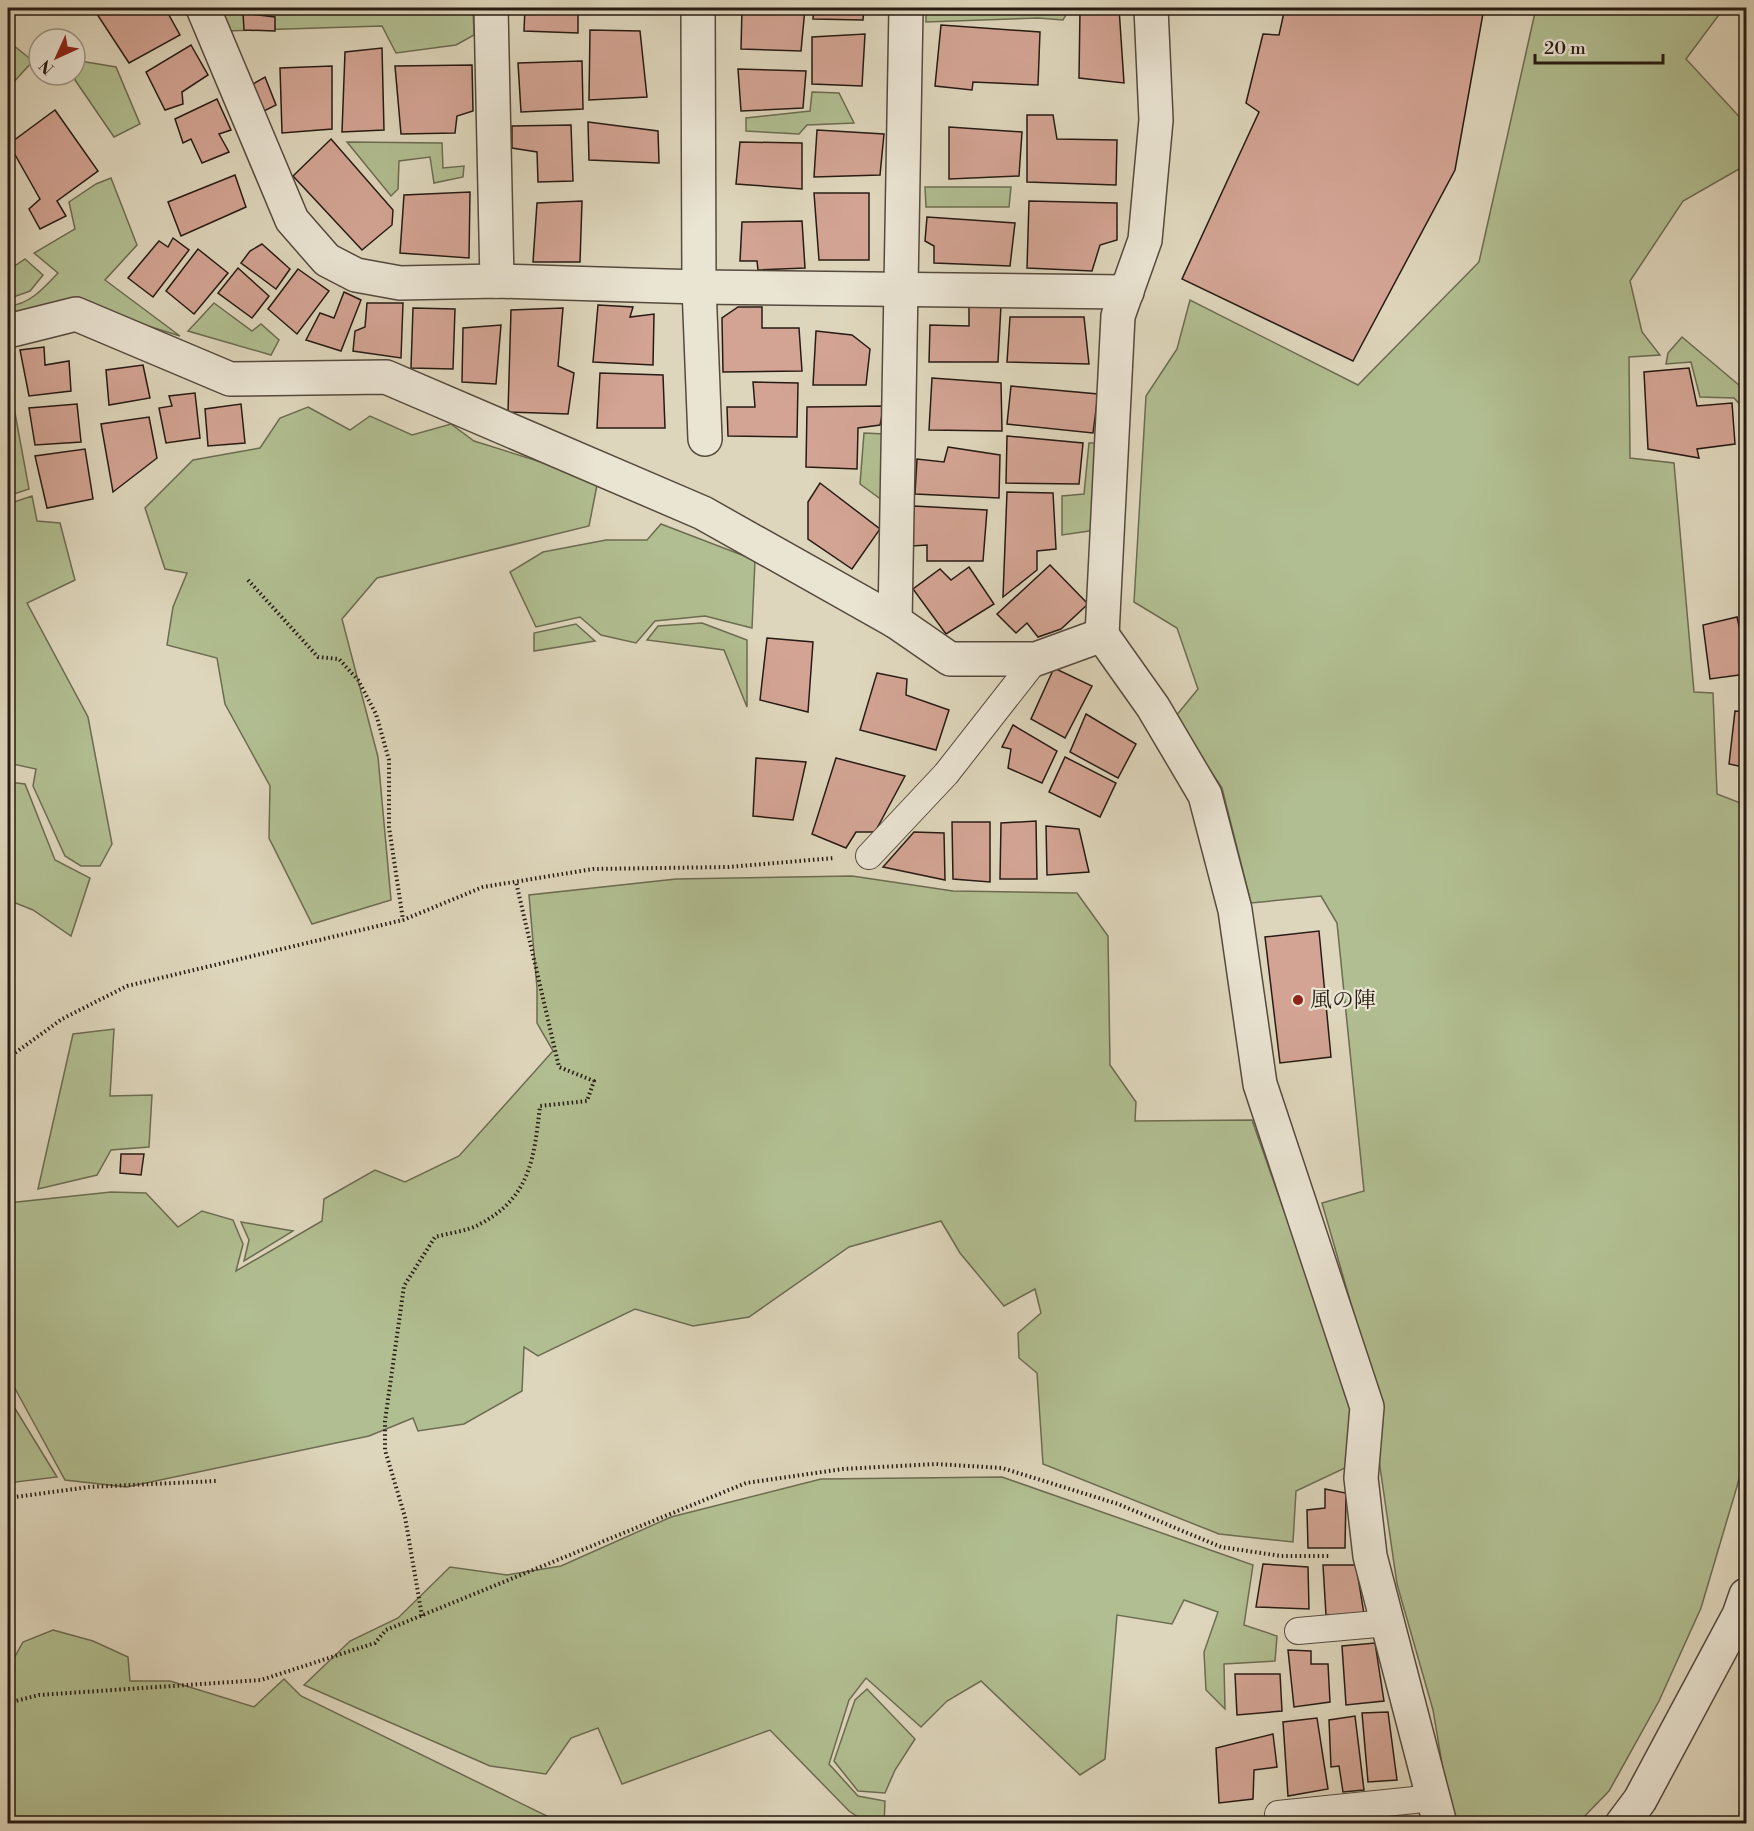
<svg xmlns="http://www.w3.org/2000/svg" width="1754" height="1831" font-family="'Libre Bodoni','Noto Serif JP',serif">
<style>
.green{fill:#b1be91;stroke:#6c6c52;stroke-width:1.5}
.building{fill:#d3a494;stroke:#271b13;stroke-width:1.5}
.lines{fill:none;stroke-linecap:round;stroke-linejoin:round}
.lane-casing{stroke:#554a3d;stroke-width:28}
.street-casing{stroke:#554a3d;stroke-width:36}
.path{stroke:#271b13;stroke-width:4;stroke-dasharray:1.5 3;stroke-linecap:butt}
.lane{stroke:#eae4d3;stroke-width:26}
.street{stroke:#eae4d3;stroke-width:33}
.poi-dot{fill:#8f2418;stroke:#eae4d3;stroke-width:2}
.labels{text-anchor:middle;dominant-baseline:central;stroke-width:4.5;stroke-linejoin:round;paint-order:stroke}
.poi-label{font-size:22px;fill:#271b13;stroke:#eae4d3;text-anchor:start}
</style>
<rect width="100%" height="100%" fill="#ded6bc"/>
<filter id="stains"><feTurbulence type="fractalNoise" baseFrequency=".00333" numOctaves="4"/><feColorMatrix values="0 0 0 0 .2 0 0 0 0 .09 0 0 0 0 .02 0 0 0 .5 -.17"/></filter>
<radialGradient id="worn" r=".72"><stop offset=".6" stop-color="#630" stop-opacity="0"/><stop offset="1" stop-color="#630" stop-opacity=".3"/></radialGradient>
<!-- green -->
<g class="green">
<polygon points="216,8 473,8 474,35 456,45 396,53 382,26 226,31"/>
<polygon points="926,8 1070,8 1063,20 1038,18 926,22"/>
<polygon points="1536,8 1724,8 1686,59 1746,124 1746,165 1683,201 1630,281 1642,332 1660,355 1629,357 1630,458 1674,463 1694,692 1713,693 1717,794 1743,804 1744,850 1746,851 1746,1293 1742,1296 1746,1307 1746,1456 1701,1608 1659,1701 1609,1791 1578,1823 1452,1823 1433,1710 1397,1584 1379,1460 1381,1408 1322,1203 1364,1191 1337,923 1321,896 1251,903 1222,788 1175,717 1198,689 1177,628 1134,602 1146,396 1177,349 1190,300 1358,385 1479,262"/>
<polygon points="8,41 33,61 8,88"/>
<polygon points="80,61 116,67 140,124 114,137 75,80"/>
<polygon points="812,92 839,93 854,123 807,125 799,134 746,131 746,118 810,111"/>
<polygon points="347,142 442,143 443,168 464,166 463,177 434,183 430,157 399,161 398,189 391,196"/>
<path d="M111,178L137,245L105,280L180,336L75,303L8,322V306C29,305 44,288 58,273L34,253L75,229L69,202L96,184Z"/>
<polygon points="925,187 1011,187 1009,207 926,207"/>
<polygon points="25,259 43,275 30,291 8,299 8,267 10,269"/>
<polygon points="214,303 252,331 261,324 279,340 271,355 188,331"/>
<polygon points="1682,337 1746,391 1746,411 1734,398 1700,397 1691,362 1666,364 1668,353"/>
<polygon points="8,386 10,386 29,489 8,496"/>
<polygon points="308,407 350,430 370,416 412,435 451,424 474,441 598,480 589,526 377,578 342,619 378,757 391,900 312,924 269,838 270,786 225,704 217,658 167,645 173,607 187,573 165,569 145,508 193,460 260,448 280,418"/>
<polygon points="864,433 885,434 886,503 860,484"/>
<polygon points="1089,443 1098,443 1096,530 1062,535 1062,496 1084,494"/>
<polygon points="32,496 37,521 60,523 75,580 27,603 88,717 112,844 100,866 81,866 65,856 33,786 36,769 8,763 8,504"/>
<polygon points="661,524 755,560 752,628 705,616 655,621 636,643 601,635 580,617 536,627 510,572 543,552 606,540 647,540"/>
<polygon points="702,623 747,640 747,707 724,650 647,640 658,626"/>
<polygon points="576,624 595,641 534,651 534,633"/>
<polygon points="8,782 25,784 55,860 90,878 71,936 33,910 8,900"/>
<polygon points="852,876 953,891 1077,893 1108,936 1110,1065 1136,1102 1135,1121 1252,1120 1355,1412 1347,1467 1296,1491 1293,1542 1219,1534 1043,1464 1037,1373 1019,1358 1018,1333 1041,1313 1035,1289 1004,1306 960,1253 941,1221 849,1247 749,1317 693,1326 635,1309 538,1356 524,1347 522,1391 464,1424 418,1431 413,1418 369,1436 127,1487 65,1480 12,1383 8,1384 8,1203 111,1192 146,1193 178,1227 202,1211 233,1220 243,1244 236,1271 322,1221 324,1199 375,1170 405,1182 459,1156 553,1051 537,1023 537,988 529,895 676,879"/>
<polygon points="114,1029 110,1096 152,1095 149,1147 111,1150 97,1175 38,1189 73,1034"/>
<polygon points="241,1222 293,1231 244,1261 249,1240"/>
<polygon points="8,1397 57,1477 8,1483"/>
<polygon points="1002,1477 1253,1565 1244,1625 1277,1636 1275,1661 1224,1664 1225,1709 1206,1690 1204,1652 1218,1612 1184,1600 1172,1624 1117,1615 1105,1759 1080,1775 981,1681 947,1701 921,1727 866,1678 849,1700 829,1764 858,1796 885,1801 884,1824 867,1823 849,1811 770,1730 622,1784 598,1728 571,1738 546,1774 490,1766 304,1685 350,1641 398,1618 450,1567 507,1575 561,1566 671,1517 821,1479"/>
<polygon points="53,1630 93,1641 128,1657 130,1681 170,1681 254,1707 284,1679 301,1696 547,1816 552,1823 8,1823 8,1669 23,1642"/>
<polygon points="867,1689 915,1739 895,1770 885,1793 858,1791 834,1761 855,1700"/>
</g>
<!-- building -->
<g class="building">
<polygon points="93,8 165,8 180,35 129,63"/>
<polygon points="525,8 578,8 578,33 524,31"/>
<polygon points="742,8 805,8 801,51 741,49"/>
<polygon points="814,8 864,8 863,20 813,19"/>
<polygon points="1119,8 1124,83 1079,78 1080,10"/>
<polygon points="1285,8 1484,8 1455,170 1353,361 1182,279 1259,112 1246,103 1263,34 1279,35"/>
<polygon points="243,13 275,17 275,31 244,30"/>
<polygon points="941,25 1040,32 1038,85 973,82 972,90 935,86"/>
<polygon points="590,30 640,31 647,97 589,100"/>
<polygon points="865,34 862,86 812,84 812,37"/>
<polygon points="191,45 208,75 182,92 183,104 165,110 146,72"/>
<polygon points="382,48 384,130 342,132 345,52"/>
<polygon points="582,61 583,109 521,112 518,63"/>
<polygon points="472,65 473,111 457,116 455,133 401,134 395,66"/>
<polygon points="332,66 332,129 282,133 280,68"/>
<polygon points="738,69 806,71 803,108 741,111"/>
<polygon points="265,77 276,105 264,111 253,84"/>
<polygon points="217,99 231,130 219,134 229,152 202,163 191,139 183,143 175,119"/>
<polygon points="55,110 98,171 57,201 66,216 40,229 29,209 40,199 9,144"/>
<polygon points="1027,115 1053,115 1057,139 1117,140 1116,185 1027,182"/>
<polygon points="588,122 658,131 659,163 589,160"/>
<polygon points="571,125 573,181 538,182 537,152 512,148 512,126"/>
<polygon points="949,127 1022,132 1019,176 949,179"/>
<polygon points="817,130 884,134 880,175 814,177"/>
<polygon points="331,139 393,210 392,225 362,250 293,176"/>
<polygon points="740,142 802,143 802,189 736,184"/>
<polygon points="235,175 246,207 181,236 168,202"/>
<polygon points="470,192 469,258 400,253 404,195"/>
<polygon points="814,193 869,193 869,260 819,260"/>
<polygon points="582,201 580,262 533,262 537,203"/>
<polygon points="1029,201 1117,203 1117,240 1100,245 1092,271 1027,268"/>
<polygon points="927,217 1015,223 1010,266 934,263 934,246 925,241"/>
<polygon points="802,221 805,268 758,270 757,261 740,261 742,222"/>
<polygon points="173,238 189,250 153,297 128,278 159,241 168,247"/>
<polygon points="262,244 290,269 276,289 241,263 250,251"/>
<polygon points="198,249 228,273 194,314 166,291"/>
<polygon points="238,268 269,296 252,318 218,293"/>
<polygon points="298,269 329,291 297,334 268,309"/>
<polygon points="344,292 361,300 341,351 306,340 320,313 334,318"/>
<polygon points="367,303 403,303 401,358 353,351 355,331 365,327"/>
<polygon points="969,304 1001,305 998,362 929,362 930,325 969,326"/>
<polygon points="598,305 633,307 630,317 654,314 653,365 593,362"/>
<polygon points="738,307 762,307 762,328 799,328 802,371 723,372 722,318"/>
<polygon points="413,308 455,309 453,369 411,368"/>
<polygon points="563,308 558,366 574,373 568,414 508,412 511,310"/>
<polygon points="1010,317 1084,317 1089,364 1007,362"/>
<polygon points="501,325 496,384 462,382 463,328"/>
<polygon points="816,331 852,335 870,349 866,385 813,385"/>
<polygon points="44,347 45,365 69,361 71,391 29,396 20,350"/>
<polygon points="143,365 150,398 109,405 106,370"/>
<polygon points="1689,368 1697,406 1732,403 1735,444 1697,449 1699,458 1648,449 1644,372"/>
<polygon points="600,373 663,375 665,428 597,428"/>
<polygon points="932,378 1001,383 1002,431 929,430"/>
<polygon points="753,382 798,383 797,437 728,436 727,407 755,407"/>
<polygon points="1011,386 1098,394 1093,433 1007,424"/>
<polygon points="195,393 200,438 166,443 159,408 172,406 169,396"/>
<polygon points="77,404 81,442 35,445 29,408"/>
<polygon points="241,404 245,443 208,446 205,409"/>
<polygon points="884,406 880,425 858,428 857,469 806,467 807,407"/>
<polygon points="149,417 157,458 113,492 101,424"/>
<polygon points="1007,436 1083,443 1079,484 1006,483"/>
<polygon points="948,447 1000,455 999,498 915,494 917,459 944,462"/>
<polygon points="85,449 93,499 47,508 35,456"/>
<polygon points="820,483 880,529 852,569 808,539 808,502"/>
<polygon points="1007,492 1053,493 1056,549 1037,551 1037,570 1003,597"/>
<polygon points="914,506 987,510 983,561 927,561 927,545 912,546"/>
<polygon points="1050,565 1088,604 1061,629 1038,637 1027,623 1016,633 997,614"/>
<polygon points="969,567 994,604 946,634 913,589 940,569 951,580"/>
<polygon points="1737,617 1746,656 1746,674 1710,679 1703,625"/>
<polygon points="767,638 813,642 808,712 760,700"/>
<polygon points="1054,668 1092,686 1065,738 1031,719"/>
<polygon points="877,673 907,679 906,695 949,710 936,750 860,730"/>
<polygon points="1735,711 1746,712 1746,771 1743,767 1729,764"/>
<polygon points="1086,714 1136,744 1118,778 1070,752"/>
<polygon points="1013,725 1057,751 1042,783 1008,768 1011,749 1002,747"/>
<polygon points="1065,757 1116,783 1100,817 1049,792"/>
<polygon points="756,758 806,762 793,820 753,816"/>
<polygon points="836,758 905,776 875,832 856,832 846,848 812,834"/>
<polygon points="1036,821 1037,879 1000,879 1001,823"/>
<polygon points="952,822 990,822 990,882 953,879"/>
<polygon points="1046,826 1079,829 1089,872 1047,875"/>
<polygon points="914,832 944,833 945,880 883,867"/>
<polygon points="1319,931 1331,1057 1280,1063 1265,937"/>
<polygon points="121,1154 144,1154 141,1175 120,1173"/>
<polygon points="1325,1489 1346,1493 1345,1548 1308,1548 1307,1510 1325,1508"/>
<polygon points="1263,1564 1308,1567 1309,1609 1256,1607"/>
<polygon points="1323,1565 1356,1565 1364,1614 1326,1615"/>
<polygon points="1375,1643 1384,1701 1346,1705 1342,1646"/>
<polygon points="1288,1650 1311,1651 1311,1664 1328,1664 1330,1702 1294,1707"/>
<polygon points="1235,1674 1280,1674 1282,1711 1237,1715"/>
<polygon points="1388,1712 1397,1780 1368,1782 1362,1713"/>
<polygon points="1355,1716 1364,1790 1343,1792 1339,1766 1331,1767 1329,1720"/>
<polygon points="1317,1718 1328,1789 1288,1796 1283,1722"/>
<polygon points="1273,1734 1277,1767 1254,1770 1253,1799 1219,1803 1216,1748"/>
</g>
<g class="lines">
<!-- lane casing -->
<g class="lane-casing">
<g id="lane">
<polyline points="869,856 946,774 1036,659"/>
<polyline points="1298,1631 1388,1623"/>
<polyline points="1278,1814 1434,1798"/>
</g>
</g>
<!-- street casing -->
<g class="street-casing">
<g id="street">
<polyline points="203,8 292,220 327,260 356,275 400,283 497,281 699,287 1127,292"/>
<polyline points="491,8 497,281"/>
<polyline points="698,8 699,287 705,439"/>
<polyline points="8,331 76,314 230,379 386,377 703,513 895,621 950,659 1036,659 1102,635 1153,707 1205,795 1235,910 1260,1084 1367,1407 1361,1478 1370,1556 1440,1824"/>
<polyline points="895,621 906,8"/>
<polyline points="1102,635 1118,316 1145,240 1156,120 1151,8"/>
<polyline points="1622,1824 1640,1800 1739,1615 1746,1595"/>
</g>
</g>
<!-- path -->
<g class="path">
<polyline points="248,580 318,657 339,659 358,680 376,714 389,760 389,827 403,920"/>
<polyline points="8,1058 62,1019 127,986 403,920 483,887 593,869 728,867 835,858"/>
<polyline points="8,1498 89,1487 216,1481"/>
<path d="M422,1616L405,1517L385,1450V1421L404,1286L435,1237C449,1233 468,1231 480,1224C531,1197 534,1157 540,1106L587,1101L594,1081L559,1067L516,882"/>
<polyline points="8,1703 39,1695 261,1680 375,1643 386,1630 746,1483 843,1469 936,1464 1002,1468 1118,1504 1221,1547 1281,1556 1330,1556"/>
</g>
<!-- lane -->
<use href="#lane" class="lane"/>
<!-- street -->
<use href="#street" class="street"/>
</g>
<!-- markers -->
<circle class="poi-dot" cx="1298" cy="1000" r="6"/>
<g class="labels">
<!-- poi labels -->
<g class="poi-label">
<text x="1310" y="1000">風の陣</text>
</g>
</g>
<!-- margin -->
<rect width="1754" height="1831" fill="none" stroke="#ded6bc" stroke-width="30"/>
<rect x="9" y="9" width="1736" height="1813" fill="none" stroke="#271b13" stroke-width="3"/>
<rect x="15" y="15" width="1724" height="1801" fill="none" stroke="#271b13" stroke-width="1.5"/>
<!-- north arrow -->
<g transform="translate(57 57) rotate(225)"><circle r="28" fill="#eae4d3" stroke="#9c9486" stroke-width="1.5"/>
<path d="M0-4.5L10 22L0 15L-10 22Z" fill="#8f2418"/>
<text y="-9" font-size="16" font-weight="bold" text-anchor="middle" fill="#271b13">N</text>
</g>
<!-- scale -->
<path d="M1535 54v9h128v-9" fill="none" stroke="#271b13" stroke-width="3"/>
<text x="1544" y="54" font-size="18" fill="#271b13" stroke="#eae4d3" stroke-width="4.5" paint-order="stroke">20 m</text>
<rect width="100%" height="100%" filter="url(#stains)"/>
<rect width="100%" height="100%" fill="url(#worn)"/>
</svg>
